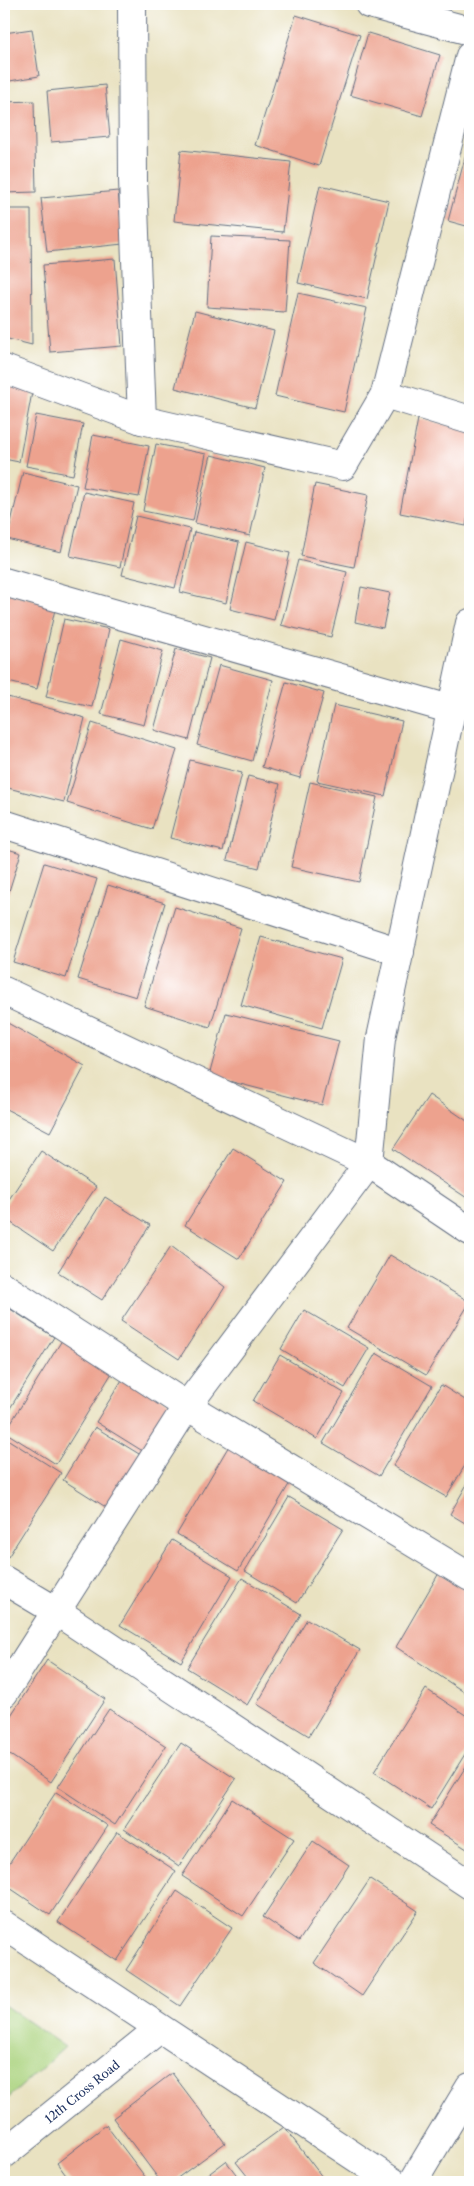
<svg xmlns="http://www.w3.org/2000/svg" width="474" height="2186" font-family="'Libre Caslon Text',serif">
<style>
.green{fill:#aad37e;stroke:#62816e}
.building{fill:#eda28e}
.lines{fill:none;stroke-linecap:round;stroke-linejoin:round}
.street-casing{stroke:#636e81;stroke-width:30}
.street{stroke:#fff;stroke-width:28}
.labels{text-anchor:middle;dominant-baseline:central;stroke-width:5;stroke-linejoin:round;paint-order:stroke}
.street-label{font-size:12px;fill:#1b2f5e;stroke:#fff}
</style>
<rect width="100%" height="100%" fill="#fff"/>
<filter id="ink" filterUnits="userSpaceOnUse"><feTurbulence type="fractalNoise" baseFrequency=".02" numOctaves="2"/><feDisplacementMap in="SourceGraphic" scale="10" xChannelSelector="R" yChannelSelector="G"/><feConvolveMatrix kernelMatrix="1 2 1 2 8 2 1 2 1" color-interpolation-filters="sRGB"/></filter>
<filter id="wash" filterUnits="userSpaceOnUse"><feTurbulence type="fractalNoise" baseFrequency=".0096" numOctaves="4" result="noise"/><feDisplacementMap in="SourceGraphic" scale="20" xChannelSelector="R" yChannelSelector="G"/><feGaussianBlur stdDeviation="1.12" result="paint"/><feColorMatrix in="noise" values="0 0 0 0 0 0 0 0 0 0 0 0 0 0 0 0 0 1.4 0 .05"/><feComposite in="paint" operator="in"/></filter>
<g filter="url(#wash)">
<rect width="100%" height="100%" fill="#e9e2c1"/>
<!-- green -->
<polygon class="green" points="4,2005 65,2047 4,2102"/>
<g id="blocks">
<!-- building -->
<g class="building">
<polygon points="296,15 360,35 319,166 255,145"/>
<polygon points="32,29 39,76 4,82 4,33"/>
<polygon points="368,33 440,55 422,116 350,95"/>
<polygon points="105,85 110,137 51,142 47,91"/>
<polygon points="34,101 36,192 4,193 4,102"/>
<polygon points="470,139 470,227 448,221"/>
<polygon points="181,150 291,162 283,232 174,221"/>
<polygon points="320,185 389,201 367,299 298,283"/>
<polygon points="118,191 123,244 47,252 41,198"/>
<polygon points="4,209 31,209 32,345 4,338"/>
<polygon points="211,236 290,240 285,312 207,307"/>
<polygon points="115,259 122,346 50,352 43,265"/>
<polygon points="298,293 367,308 344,412 275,396"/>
<polygon points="195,311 274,331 255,408 175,388"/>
<polygon points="4,382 33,387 19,462 4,459"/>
<polygon points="36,415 83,424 73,475 26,466"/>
<polygon points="418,419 470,429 470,504 466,526 400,513"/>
<polygon points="93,435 149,446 139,497 83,487"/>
<polygon points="156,444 206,454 193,521 143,511"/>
<polygon points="211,455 265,468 250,536 195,523"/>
<polygon points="23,472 77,485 61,552 7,539"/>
<polygon points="315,484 368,495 354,567 301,556"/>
<polygon points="84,492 134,503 120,567 70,556"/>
<polygon points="136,516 190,529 175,588 122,575"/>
<polygon points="194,532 239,542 226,603 180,592"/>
<polygon points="246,542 290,553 274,620 230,609"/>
<polygon points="298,560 347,572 331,637 281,625"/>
<polygon points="361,587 390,593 383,628 355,622"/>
<polygon points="4,592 56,605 37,689 4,681"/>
<polygon points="64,619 109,629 92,707 46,697"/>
<polygon points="121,639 163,651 144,725 101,714"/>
<polygon points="176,649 210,658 189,740 154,730"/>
<polygon points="219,665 273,680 252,761 197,745"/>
<polygon points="286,682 324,693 300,778 262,767"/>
<polygon points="4,696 85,718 64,802 4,787"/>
<polygon points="334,705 402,721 385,796 317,781"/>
<polygon points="92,723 177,750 152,829 67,803"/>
<polygon points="190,760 242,773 223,851 170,838"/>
<polygon points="248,776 280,784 259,868 227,860"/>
<polygon points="310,782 377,797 359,882 291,867"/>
<polygon points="4,848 21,853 4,907"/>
<polygon points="44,863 97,879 66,978 13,962"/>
<polygon points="108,885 165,903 136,997 78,979"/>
<polygon points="175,907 241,928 210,1027 144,1006"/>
<polygon points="261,937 342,959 322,1028 241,1005"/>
<polygon points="226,1013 339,1041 322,1105 209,1076"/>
<polygon points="4,1021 85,1066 50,1132 4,1108"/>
<polygon points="429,1095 470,1123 470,1200 393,1149"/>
<polygon points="233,1148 287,1182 239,1259 185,1225"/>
<polygon points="41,1151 96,1187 53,1251 4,1218 4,1207"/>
<polygon points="105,1197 150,1225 102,1300 58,1272"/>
<polygon points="171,1246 225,1287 179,1359 121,1321"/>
<polygon points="390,1255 470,1302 426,1375 347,1328"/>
<polygon points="4,1305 54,1337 4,1418"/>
<polygon points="304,1310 369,1348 345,1388 281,1349"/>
<polygon points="64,1337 115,1368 56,1464 5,1432"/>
<polygon points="376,1353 432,1386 379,1476 323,1443"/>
<polygon points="280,1355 344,1393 317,1439 253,1401"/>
<polygon points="125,1375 178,1408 149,1455 96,1422"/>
<polygon points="441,1385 470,1403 470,1457 446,1497 393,1466"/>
<polygon points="95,1427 144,1457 112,1511 63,1480"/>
<polygon points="4,1437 61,1473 8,1557 4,1555"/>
<polygon points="230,1444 291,1481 238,1571 177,1534"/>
<polygon points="470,1479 470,1526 450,1514"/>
<polygon points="289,1497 343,1529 297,1603 245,1571"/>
<polygon points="172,1540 232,1576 181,1662 120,1625"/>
<polygon points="439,1573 470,1592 470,1696 396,1647"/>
<polygon points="242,1578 301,1614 247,1705 187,1668"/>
<polygon points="307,1619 360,1650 309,1736 257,1704"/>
<polygon points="47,1660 105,1699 51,1782 4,1751 4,1726"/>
<polygon points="426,1689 470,1718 470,1746 431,1809 374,1772"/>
<polygon points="109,1709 166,1746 115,1825 58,1787"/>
<polygon points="181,1743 236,1779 179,1866 124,1829"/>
<polygon points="470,1760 470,1851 429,1825"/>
<polygon points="56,1792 108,1826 50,1915 4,1884 4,1871"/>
<polygon points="232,1799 294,1839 243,1916 182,1876"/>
<polygon points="117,1832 176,1871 117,1961 58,1922"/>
<polygon points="313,1841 349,1865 299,1941 263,1917"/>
<polygon points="370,1879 418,1911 362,1996 314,1963"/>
<polygon points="177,1891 232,1928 180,2006 126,1970"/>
<polygon points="172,2073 225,2143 172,2182 161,2182 113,2118"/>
<polygon points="106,2125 149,2182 71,2182 57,2163"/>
<polygon points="284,2127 326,2182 252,2182 236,2162"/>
<polygon points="226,2161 242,2182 198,2182"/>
</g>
</g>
</g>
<g filter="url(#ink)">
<use href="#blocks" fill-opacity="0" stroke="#636e81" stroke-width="1"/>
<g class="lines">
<!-- street casing -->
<g class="street-casing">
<g id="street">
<polyline points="132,4 133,180 142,420"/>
<polyline points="369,4 470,31"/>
<polyline points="4,369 142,420 343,466 385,394 470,420"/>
<polyline points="385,394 470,56"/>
<polyline points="4,582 453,710"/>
<polyline points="4,824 400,952"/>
<polyline points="4,991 369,1163 470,1231"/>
<polyline points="4,1287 187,1406 470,1577"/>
<polyline points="4,1580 56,1611 470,1885"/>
<polyline points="4,1693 187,1406 369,1163 381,1038 470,623"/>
<polyline points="4,1925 393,2182"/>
<path id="s1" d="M4,2154L159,2029"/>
<polyline points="413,2182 470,2087"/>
</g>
</g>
<!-- street -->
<use href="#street" class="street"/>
</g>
</g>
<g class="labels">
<!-- street labels -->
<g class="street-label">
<text stroke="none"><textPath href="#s1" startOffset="100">12th Cross Road</textPath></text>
</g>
</g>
<!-- margin -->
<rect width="474" height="2186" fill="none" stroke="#fff" stroke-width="20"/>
</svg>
